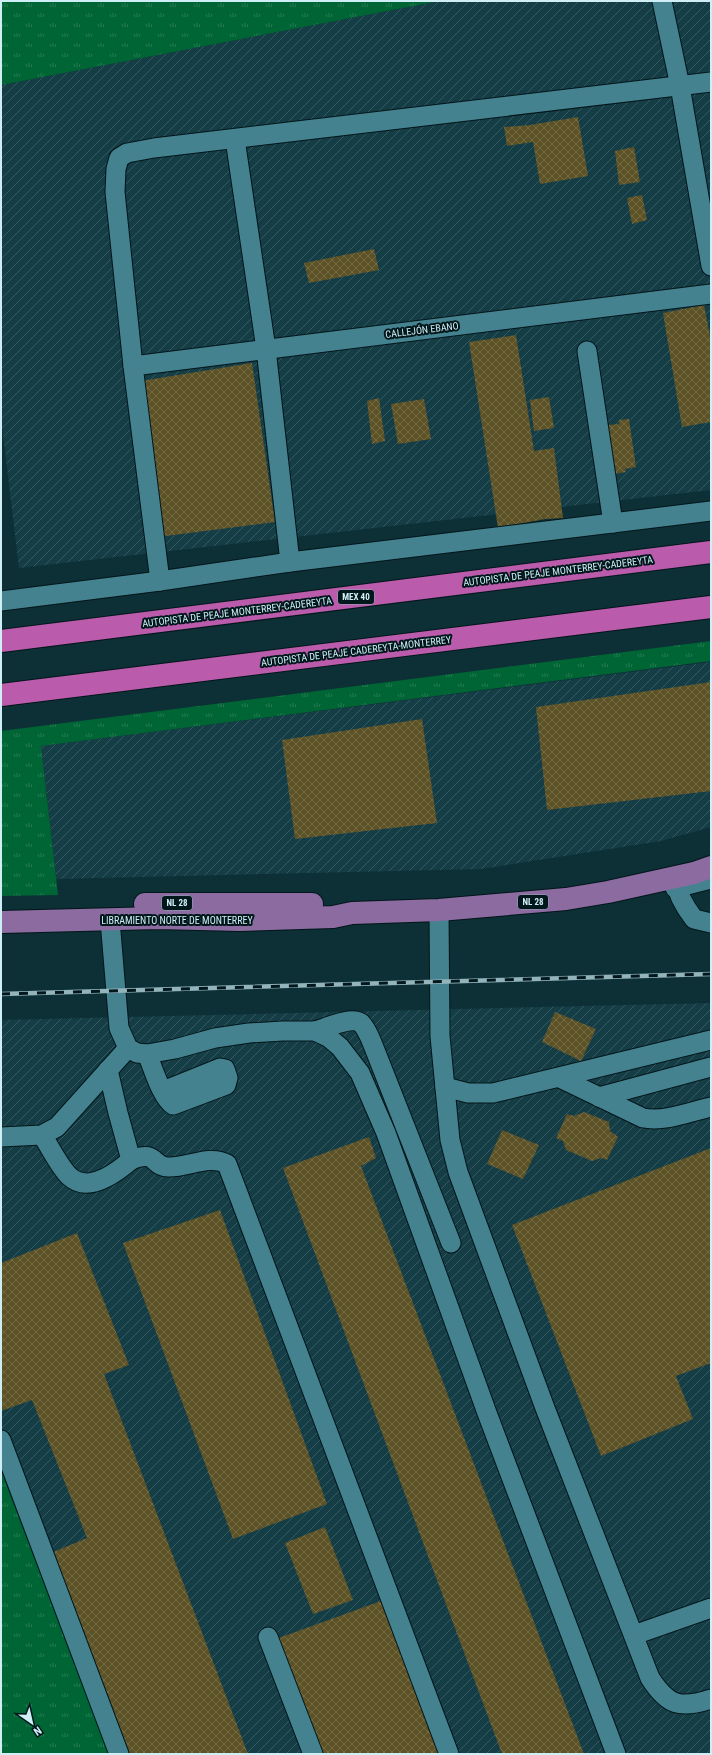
<svg xmlns="http://www.w3.org/2000/svg" width="712" height="1755" font-family="'Roboto Condensed',sans-serif">
<style>
.industrial{fill:url(#industrial-furrows)}
.grass{fill:url(#grass-tufts)}
.building{fill:url(#building-cross-hatch)}
.lines{fill:none;stroke-linecap:round;stroke-linejoin:round}
.minor-casing{stroke:#03161a;stroke-width:21}
.major-casing{stroke:#03161a;stroke-width:24}
.highway-casing{stroke:#03161a;stroke-width:24}
.minor{stroke:#448290;stroke-width:19}
.major{stroke:#8b6ba0;stroke-width:22}
.highway{stroke:#ba5cab;stroke-width:22}
.rail-casing{stroke:#94b4bb;stroke-width:4.5}
.rail{stroke:#00171c;stroke-width:3;stroke-dasharray:9;stroke-linecap:butt}
.labels{text-anchor:middle;dominant-baseline:central;stroke-width:4;stroke-linejoin:round;paint-order:stroke}
.shield{fill:#00171c;stroke:#91aeb4;stroke-width:1}
.shield-label{font-size:9px;font-weight:bold;fill:#cfeef5}
.street-label{font-size:10px;fill:#cfeef5;stroke:#00171c}
</style>
<defs>
<pattern id="industrial-furrows" width="10" height="10" patternUnits="userSpaceOnUse"><rect width="10" height="10" fill="#143d45"/><path d="M-1 1l2-2M0 10L10 0M9 11l2-2" fill="none" stroke="#355960"/></pattern>
<pattern id="grass-tufts" width="24" height="20" patternUnits="userSpaceOnUse"><rect width="24" height="20" fill="#006534"/><path d="M3 7l-1-3M5 7V3M7 7l1-3M15 17l-1-3M17 17v-4M19 17l1-3" fill="none" stroke="#247b52"/></pattern>
<pattern id="building-cross-hatch" width="8" height="8" patternUnits="userSpaceOnUse"><rect width="8" height="8" fill="#5d5126"/><path d="M0 0l8 8M0 8l8-8" fill="none" stroke="#736a46"/></pattern>
</defs>
<rect width="100%" height="100%" fill="#0d3036"/>
<!-- industrial -->
<g class="industrial">
<polygon points="440,1 711,1 711,490 19,568 1,418 1,85"/>
<polygon points="711,662 711,827 661,841 481,869 56,879 41,746"/>
<polygon points="711,1003 711,1754 109,1754 1,1471 1,1020"/>
</g>
<!-- grass -->
<g class="grass">
<polygon points="1,1 440,1 1,85"/>
<polygon points="711,641 711,661 41,746 58,895 1,896 1,731"/>
<polygon points="1,1471 109,1754 1,1754"/>
</g>
<!-- building -->
<g class="building">
<polygon points="578,117 588,176 540,184 533,142 507,146 504,127 530,125"/>
<polygon points="634,147 640,182 619,185 615,151"/>
<polygon points="642,195 647,220 632,224 627,198"/>
<polygon points="374,249 379,270 309,283 304,263"/>
<polygon points="704,305 711,341 711,422 682,427 663,313"/>
<polygon points="516,335 534,451 554,448 563,518 545,519 498,528 469,342"/>
<polygon points="252,363 275,522 158,537 141,381"/>
<polygon points="549,397 554,428 534,431 530,400"/>
<polygon points="379,398 385,441 372,444 367,401"/>
<polygon points="424,399 431,439 398,444 391,404"/>
<polygon points="629,419 636,467 625,469 626,472 614,474 608,425 619,424 619,420"/>
<polygon points="711,682 711,791 547,810 536,707"/>
<polygon points="422,719 437,823 295,839 282,740"/>
<polygon points="555,1012 596,1029 581,1061 542,1042"/>
<polygon points="584,1112 609,1122 610,1131 618,1137 607,1160 601,1158 592,1161 566,1150 563,1141 556,1138 567,1114 574,1116"/>
<polygon points="502,1130 539,1145 523,1179 487,1164"/>
<polygon points="369,1137 376,1158 361,1166 584,1754 502,1754 283,1168"/>
<polygon points="711,1148 711,1363 676,1376 693,1419 601,1456 512,1225"/>
<polygon points="220,1210 327,1504 233,1539 123,1243"/>
<polygon points="77,1233 129,1365 104,1374 248,1754 127,1754 51,1553 87,1538 32,1400 1,1411 1,1263"/>
<polygon points="325,1527 353,1600 313,1614 285,1543"/>
<polygon points="381,1601 439,1754 320,1754 276,1639"/>
</g>
<g class="lines">
<!-- minor casing -->
<g class="minor-casing">
<g id="minor">
<polyline points="662,1 680,86 711,266"/>
<polyline points="235,139 266,349 290,562"/>
<polyline points="587,351 613,523"/>
<polyline points="133,366 711,294"/>
<polyline points="160,581 133,366 115,192 116,169 119,158 127,153 154,148 711,82"/>
<polyline points="1,601 160,581 290,562 711,511"/>
<path d="M674,877C677,894 684,906 694,919L711,923"/>
<polyline points="675,888 711,879"/>
<path d="M439,910L440,1036L450,1140L458,1172L545,1408L650,1678C668,1706 680,1709 711,1699"/>
<polyline points="110,920 119,1028 128,1048 137,1053 147,1054 175,1049 215,1038 249,1033 283,1031 315,1031 328,1037 340,1047 360,1073 386,1133 487,1413 616,1754"/>
<path d="M315,1031C326,1028 351,1016 361,1023C367,1029 370,1038 373,1045L451,1243"/>
<path d="M147,1054C153,1067 161,1097 173,1105L226,1085L228,1078L225,1069L220,1068L163,1091"/>
<path d="M560,1078L643,1118C666,1122 689,1112 711,1107"/>
<polyline points="445,1087 468,1093 493,1093 711,1040"/>
<polyline points="599,1097 711,1067"/>
<path d="M42,1135C50,1147 59,1166 69,1176C88,1194 116,1173 131,1160L118,1113L108,1070"/>
<polyline points="1,1137 42,1135 57,1127 128,1048"/>
<path d="M131,1160C158,1149 151,1167 168,1167C187,1168 209,1154 227,1164L449,1754"/>
<polyline points="1,1440 119,1754"/>
<polyline points="634,1635 711,1608"/>
<polyline points="268,1637 313,1754"/>
</g>
</g>
<!-- major casing -->
<g class="major-casing">
<g id="major">
<polyline points="145,904 312,904"/>
<polyline points="1,922 158,918 240,920 333,917 352,913 439,910 566,899 608,892 694,873 711,867"/>
</g>
</g>
<!-- highway casing -->
<g class="highway-casing">
<g id="highway">
<polyline points="1,641 711,552"/>
<polyline points="1,695 711,607"/>
</g>
</g>
<!-- minor -->
<use href="#minor" class="minor"/>
<!-- major -->
<use href="#major" class="major"/>
<!-- highway -->
<use href="#highway" class="highway"/>
<!-- rail casing -->
<g class="rail-casing">
<polyline id="rail" points="1,994 711,974"/>
</g>
<!-- rail -->
<use href="#rail" class="rail"/>
</g>
<g class="labels">
<!-- shield labels -->
<g class="shield">
<rect x="338" y="590" width="36" height="14" rx="3"/>
<rect x="518" y="895" width="30" height="14" rx="3"/>
<rect x="162" y="896" width="30" height="14" rx="3"/>
</g>
<g class="shield-label">
<text x="356" y="597">MEX 40</text>
<text x="533" y="902">NL 28</text>
<text x="177" y="903">NL 28</text>
</g>
<!-- street labels -->
<g class="street-label">
<text transform="translate(422 330) rotate(-7)">CALLEJÓN EBANO</text>
<text transform="translate(558 571) rotate(-7)">AUTOPISTA DE PEAJE MONTERREY-CADEREYTA</text>
<text transform="translate(237 612) rotate(-7)">AUTOPISTA DE PEAJE MONTERREY-CADEREYTA</text>
<text transform="translate(356 651) rotate(-7)">AUTOPISTA DE PEAJE CADEREYTA-MONTERREY</text>
<text x="177" y="920">LIBRAMIENTO NORTE DE MONTERREY</text>
</g>
</g>
<!-- border -->
<rect width="712" height="1755" fill="none" stroke="#cfeef5" stroke-width="4"/>
<!-- north arrow -->
<g transform="translate(32 1723) rotate(146)" stroke="#00171c" stroke-width="3" paint-order="stroke">
<path d="M0-3L7 15L0 10L-7 15Z" fill="#cfeef5"/>
<text y="-6" font-size="11" font-weight="bold" text-anchor="middle" fill="#cfeef5">N</text>
</g>
</svg>
